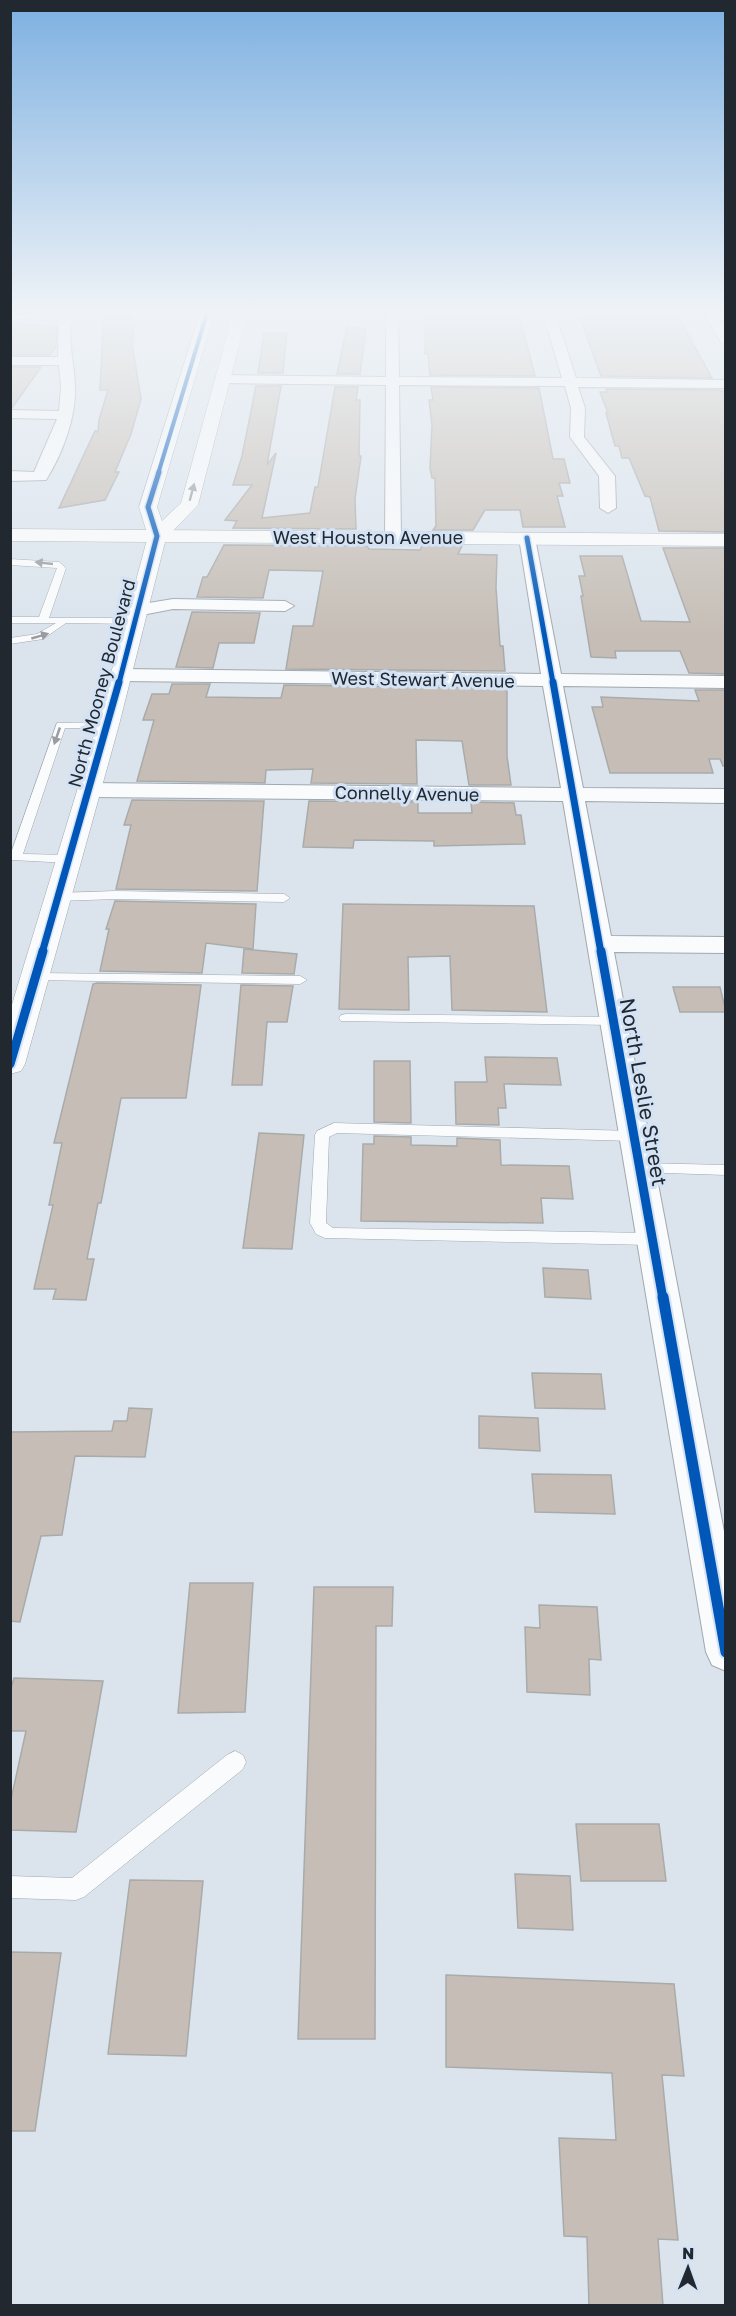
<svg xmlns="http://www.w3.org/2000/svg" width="736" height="2316" font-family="'Golos Text',sans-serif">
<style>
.building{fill:#c6beb6;stroke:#a9aaaa;stroke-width:1.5}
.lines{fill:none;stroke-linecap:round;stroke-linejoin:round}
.service-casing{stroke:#a1a8ae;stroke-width:1}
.minor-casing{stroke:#a1a8ae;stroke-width:2}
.tertiary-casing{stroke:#a1a8ae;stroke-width:1}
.secondary-casing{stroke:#a1a8ae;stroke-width:1}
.service{fill:#fafbfc;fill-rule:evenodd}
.minor{fill:#fafbfc;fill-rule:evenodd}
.tertiary{fill:#fafbfc;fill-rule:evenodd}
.secondary{fill:#fafbfc;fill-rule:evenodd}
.cycleway-far4-casing{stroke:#d3e3f5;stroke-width:5}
.cycleway-far3-casing{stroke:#d3e3f5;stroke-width:8}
.cycleway-far2-casing{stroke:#d3e3f5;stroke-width:10}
.cycleway-far1-casing{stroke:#d3e3f5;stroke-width:13}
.cycleway-casing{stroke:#d3e3f5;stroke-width:15}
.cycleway-far4{stroke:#0057b8;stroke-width:4}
.cycleway-far3{stroke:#0057b8;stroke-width:5}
.cycleway-far2{stroke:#0057b8;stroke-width:7}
.cycleway-far1{stroke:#0057b8;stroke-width:9}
.cycleway{stroke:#0057b8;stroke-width:11}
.oneway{fill:#999ca0}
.labels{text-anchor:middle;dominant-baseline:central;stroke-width:6;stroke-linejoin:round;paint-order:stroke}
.far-street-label{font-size:18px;fill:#22282f;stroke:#d3e3f5}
.street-label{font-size:21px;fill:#22282f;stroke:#d3e3f5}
</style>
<rect width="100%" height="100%" fill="#dbe4ed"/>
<!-- building -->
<g class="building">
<polygon points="132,310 129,320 135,320 132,344 141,399 131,434 115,472 119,472 105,500 59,508 95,431 98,432 99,420 108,390 100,390 104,311"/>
<polygon points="426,310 518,310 535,376 430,375 428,354 425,354"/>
<polygon points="590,310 675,311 712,378 601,376 579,315 591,315"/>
<polygon points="10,323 57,327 56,347 50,355 10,355"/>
<polygon points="347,326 366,329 360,374 337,374"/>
<polygon points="264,333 287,333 283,373 258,373"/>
<polygon points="10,367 41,367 12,408 10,408"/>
<polygon points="256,386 281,386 267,465 276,453 262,518 310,513 315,487 318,487 335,387 358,387 356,400 360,400 359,456 361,456 355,499 356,529 233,528 237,521 225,520 252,485 233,485 242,456"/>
<polygon points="431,387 539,388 553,459 564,459 570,483 559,483 563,496 557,496 565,527 523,527 520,510 485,510 473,530 433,530 436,526 435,478 432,478 430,468 432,425 429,400 433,400"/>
<polygon points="606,389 719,390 726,392 726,532 659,531 650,497 645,496 629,458 622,458 619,446 615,446 606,413 608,413 600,392 607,392"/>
<polygon points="224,545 367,546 369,549 420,550 422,546 462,546 458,554 497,555 496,588 500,646 503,646 505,671 286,669 293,626 313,626 323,571 269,570 263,598 197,597 203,577 207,577"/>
<polygon points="663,548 726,548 726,674 689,673 680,651 615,651 616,658 591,657 581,596 583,596 579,576 585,576 580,556 622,556 641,621 690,622"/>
<polygon points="192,612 260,613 254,643 219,643 213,668 176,667"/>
<polygon points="172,684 210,684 206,697 281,698 284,685 507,688 507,756 511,785 469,785 462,741 416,740 417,784 311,783 313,769 266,770 265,783 137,781 154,720 143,720 152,694 169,694"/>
<polygon points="695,690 726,690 726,765 723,766 720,759 709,759 713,773 610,773 592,707 603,707 601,697 699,701"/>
<polygon points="132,800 264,801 257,891 116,889 131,825 124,825"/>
<polygon points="309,801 418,802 418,813 472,813 471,802 514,803 516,815 521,815 525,844 434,846 434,841 354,840 353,848 303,847"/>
<polygon points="115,901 256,904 253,949 206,943 202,973 100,971 109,929 106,929"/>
<polygon points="343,904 534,906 547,1012 452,1010 450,956 408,957 409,1010 339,1009"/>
<polygon points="244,949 297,954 294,974 242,973"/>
<polygon points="97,983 201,985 186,1098 121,1098 101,1203 98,1203 87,1259 94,1259 86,1300 53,1299 56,1289 34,1289 53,1205 49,1205 62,1143 54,1143 93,984"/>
<polygon points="241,985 293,986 287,1022 267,1022 262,1085 232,1085"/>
<polygon points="673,987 720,987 726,1012 680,1012"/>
<polygon points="485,1057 557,1058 561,1085 504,1084 506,1108 498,1108 499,1125 456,1124 455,1082 487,1082"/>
<polygon points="374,1061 410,1061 411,1123 374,1122"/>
<polygon points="259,1133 304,1135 292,1249 243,1248"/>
<polygon points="374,1136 411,1137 411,1145 457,1146 457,1138 500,1140 501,1165 569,1166 573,1199 541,1198 543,1223 361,1221 363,1144 374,1144"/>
<polygon points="543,1268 588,1270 591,1299 545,1297"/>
<polygon points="532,1373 601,1374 605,1409 535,1408"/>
<polygon points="129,1408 152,1409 145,1457 75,1456 62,1535 41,1536 20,1622 10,1621 10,1432 112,1431 114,1421 127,1421"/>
<polygon points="479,1416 538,1418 540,1451 479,1448"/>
<polygon points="532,1474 611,1475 615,1514 535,1512"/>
<polygon points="190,1583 253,1583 245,1712 178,1713"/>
<polygon points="314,1587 393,1587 392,1626 376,1626 375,2039 298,2039"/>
<polygon points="539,1605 597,1607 601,1660 589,1659 590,1695 527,1692 525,1627 540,1628"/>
<polygon points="14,1678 103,1681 76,1832 10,1830 10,1804 26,1731 10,1731 10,1691"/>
<polygon points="576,1824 659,1824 666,1881 581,1881"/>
<polygon points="515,1874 570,1876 573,1930 518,1928"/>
<polygon points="130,1880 203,1881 186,2056 108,2054"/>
<polygon points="10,1952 61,1953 35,2131 10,2131"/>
<polygon points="446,1975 674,1984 684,2076 662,2075 678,2240 658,2239 663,2306 589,2306 587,2237 564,2236 559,2138 616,2140 612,2073 446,2067"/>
</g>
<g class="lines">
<!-- service casing -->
<g class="service-casing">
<g id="service">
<polygon points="10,559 59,562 66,568 49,618 135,618 140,621 135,624 66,623 43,639 10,644 10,638 37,634 56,623 10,623 10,617 39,617 57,568 10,565"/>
<polygon points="57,723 108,722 113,725 108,728 65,728 23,854 70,855 76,859 70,863 12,860 10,856"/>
<polygon points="116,891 284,894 290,898 284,902 116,899 58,901 52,897 58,893"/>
<polygon points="36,973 300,976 307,980 300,984 31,980 29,977 31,974"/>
<polygon points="346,1014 614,1017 621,1021 614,1025 341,1021 339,1018 341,1015"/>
<polygon points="334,1123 634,1131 641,1136 634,1141 337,1133 329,1137 326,1223 333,1228 652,1233 658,1235 660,1239 658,1243 652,1245 325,1238 316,1234 310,1223 315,1135 317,1131"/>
<polygon points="640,1163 726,1165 726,1175 635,1172 632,1168 635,1164"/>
<polygon points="235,1751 243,1755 246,1762 243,1769 84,1897 76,1900 10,1898 10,1876 72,1878 227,1755"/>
</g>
</g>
<!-- minor casing -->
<g class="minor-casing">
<g id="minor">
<path d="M63,310H75C65,338 75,361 75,388C76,418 62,455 46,480L10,481V471L34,472L57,419L10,418V410L59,411L61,387L59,365H10V357H58L59,320L10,319V311L62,313Z"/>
<polygon points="386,310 398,310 399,377 562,378 542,310 554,310 576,378 726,380 726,388 578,387 585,408 584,437 615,476 616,508 608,513 600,508 599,476 570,437 571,408 565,386 399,385 401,537 393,542 385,537 386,385 222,383 215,379 222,375 386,377"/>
<polygon points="702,310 714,310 726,329 726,345 720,341"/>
<polygon points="527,533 535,538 561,674 726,676 726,688 563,686 583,788 726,789 726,803 585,801 611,936 726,937 726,953 614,952 726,1542 726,1671 712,1665 706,1652 563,801 89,797 81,795 78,790 81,785 89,783 561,788 543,686 121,681 114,679 111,675 114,671 121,669 541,674 519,538"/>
<polygon points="173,599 285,601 294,606 285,611 173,609 137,616 128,610 130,606"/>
</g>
</g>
<!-- tertiary casing -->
<g class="tertiary-casing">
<polygon id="tertiary" points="201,310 215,310 157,507 162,521 181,503 234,310 248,310 198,505 166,538 119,725 25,1064 21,1071 10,1074 10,1011 97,725 148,536 139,507"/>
</g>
<!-- secondary casing -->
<g class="secondary-casing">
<polygon id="secondary" points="10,529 726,534 726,546 10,541"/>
</g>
<!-- service -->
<use href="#service" class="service"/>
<!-- minor -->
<use href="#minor" class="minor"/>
<!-- tertiary -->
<use href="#tertiary" class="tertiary"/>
<!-- secondary -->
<use href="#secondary" class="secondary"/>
<!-- cycleway-far4 casing -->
<g class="cycleway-far4-casing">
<polyline id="cycleway-far4" points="158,474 208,310"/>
</g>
<!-- cycleway-far3 casing -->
<g class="cycleway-far3-casing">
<g id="cycleway-far3">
<polyline points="527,538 553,683"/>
<polyline points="119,683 157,536 148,507 159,472"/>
</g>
</g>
<!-- cycleway-far2 casing -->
<g class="cycleway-far2-casing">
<g id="cycleway-far2">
<polyline points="553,682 601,953"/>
<polyline points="42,953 119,682"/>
</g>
</g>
<!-- cycleway-far1 casing -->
<g class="cycleway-far1-casing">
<g id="cycleway-far1">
<polyline points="601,951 663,1299"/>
<polyline points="10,1064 43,951"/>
</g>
</g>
<!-- cycleway casing -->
<g class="cycleway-casing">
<polyline id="cycleway" points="663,1297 726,1652"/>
</g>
<!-- cycleway-far4 -->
<use href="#cycleway-far4" class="cycleway-far4"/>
<!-- cycleway-far3 -->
<use href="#cycleway-far3" class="cycleway-far3"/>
<!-- cycleway-far2 -->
<use href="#cycleway-far2" class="cycleway-far2"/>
<!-- cycleway-far1 -->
<use href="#cycleway-far1" class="cycleway-far1"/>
<!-- cycleway -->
<use href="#cycleway" class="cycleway"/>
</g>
<!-- one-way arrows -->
<defs><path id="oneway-solid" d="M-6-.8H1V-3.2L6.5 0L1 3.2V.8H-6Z" transform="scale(1.5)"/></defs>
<g class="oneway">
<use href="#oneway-solid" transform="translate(192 492) rotate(-75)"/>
<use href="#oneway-solid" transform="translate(44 563) rotate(-174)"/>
<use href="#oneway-solid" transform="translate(40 636) rotate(-16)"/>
<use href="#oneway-solid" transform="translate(57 736) rotate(109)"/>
</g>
<!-- sky -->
<linearGradient id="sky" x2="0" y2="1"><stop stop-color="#7db0e1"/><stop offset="0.49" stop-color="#eff3f7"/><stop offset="1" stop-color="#eff3f7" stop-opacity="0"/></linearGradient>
<rect width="736" height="635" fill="url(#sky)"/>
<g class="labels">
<!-- far-street labels -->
<g class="far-street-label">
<text x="368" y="537">West Houston Avenue</text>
<text transform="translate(423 679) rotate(1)">West Stewart Avenue</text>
<text transform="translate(101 683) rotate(-75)">North Mooney Boulevard</text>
<text transform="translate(407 793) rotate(1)">Connelly Avenue</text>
</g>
<!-- street labels -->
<g class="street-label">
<text transform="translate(644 1092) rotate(80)">North Leslie Street</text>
</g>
</g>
<!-- border -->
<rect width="736" height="2316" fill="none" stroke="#22282f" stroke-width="24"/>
<!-- north arrow -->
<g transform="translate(688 2268) rotate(1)" stroke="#d3e3f5" stroke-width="4.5" paint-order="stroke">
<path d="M0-4.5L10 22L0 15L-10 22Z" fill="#22282f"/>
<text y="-9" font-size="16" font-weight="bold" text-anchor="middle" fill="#22282f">N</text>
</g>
</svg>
